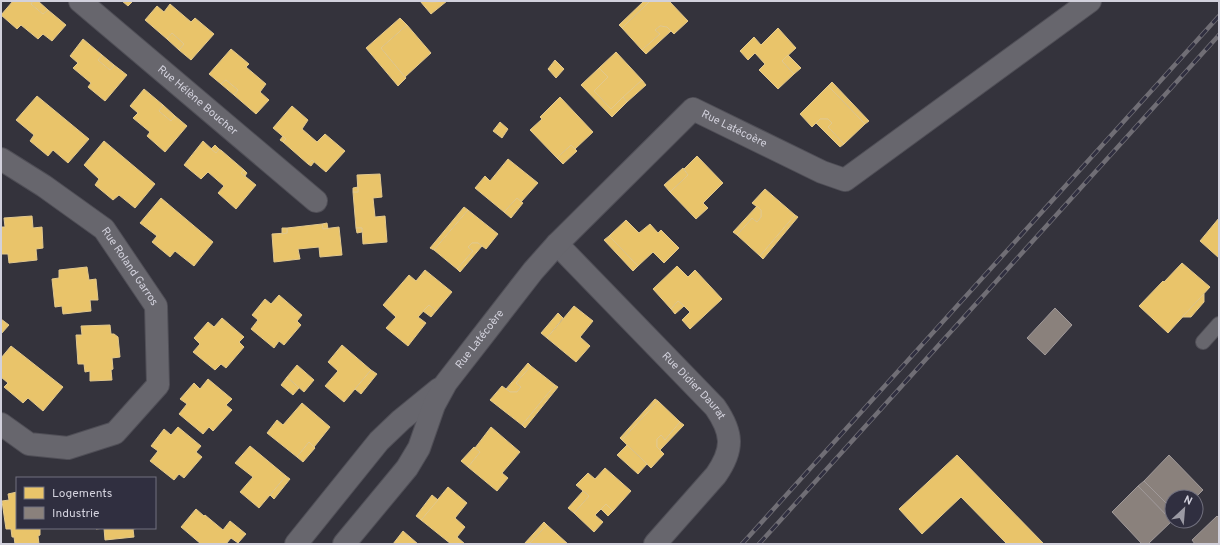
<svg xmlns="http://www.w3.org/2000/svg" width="1220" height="545" font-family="Overpass,sans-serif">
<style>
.homes{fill:#e9c46a;stroke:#e2c88c}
.industry{fill:#8a817c;stroke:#a09999}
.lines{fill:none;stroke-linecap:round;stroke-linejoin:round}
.lane-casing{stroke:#504f57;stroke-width:16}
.street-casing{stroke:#504f57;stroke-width:24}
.lane{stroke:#67666d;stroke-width:14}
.street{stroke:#67666d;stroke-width:22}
.rail-casing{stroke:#706e75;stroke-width:4.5}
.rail{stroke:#302f40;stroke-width:3;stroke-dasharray:9;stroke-linecap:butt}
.labels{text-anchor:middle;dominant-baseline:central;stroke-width:4;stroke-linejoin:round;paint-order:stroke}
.street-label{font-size:11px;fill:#d2d1dc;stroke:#302f40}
</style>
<rect width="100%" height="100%" fill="#34333c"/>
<!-- homes -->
<g class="homes">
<polygon points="13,1 33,1 31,4 43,14 48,10 66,25 52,41 43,34 38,39 21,25 17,29 1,15"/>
<polygon points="33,1 38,1 48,10 43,14 31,4"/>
<polygon points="122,1 133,1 128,6"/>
<polygon points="420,1 432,2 447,1 431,14"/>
<polygon points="644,1 650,1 622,28 619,25"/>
<polygon points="650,1 669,1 688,21 674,34 667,27 660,26 655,30 660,34 642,50 622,28"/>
<polygon points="170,4 191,22 195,18 214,34 191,60 179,50 184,44 172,33 167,39 145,20 157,6 164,12"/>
<polygon points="400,18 407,25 381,48 406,78 398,86 366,48"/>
<polygon points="407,25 431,53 405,77 381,48"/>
<polygon points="660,26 667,27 671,31 646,54 642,50 660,34 655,30"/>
<polygon points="778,28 796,48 782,61 794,74 778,89 759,70 765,64 755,53 748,60 740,51 754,37 761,45"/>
<polygon points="172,33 184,44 179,50 167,39"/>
<polygon points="83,39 102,55 98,60 110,70 114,65 127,75 105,101 88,87 91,83 73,68 78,63 70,56"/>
<polygon points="231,49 249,64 246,67 266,84 260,92 269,100 256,114 234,95 238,90 226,80 221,84 209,74"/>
<polygon points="616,52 642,80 611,109 594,91 608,77 599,68"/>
<polygon points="102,55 114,65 110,70 98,60"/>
<polygon points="788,55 801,68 794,74 782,61"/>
<polygon points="555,60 564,69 556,78 548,69"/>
<polygon points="599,68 608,77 594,91 611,109 623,97 627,102 612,117 581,85"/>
<polygon points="226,80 238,90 234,95 221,84"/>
<polygon points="642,80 646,85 627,102 623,97"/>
<polygon points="832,82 869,121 865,124 828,86"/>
<polygon points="828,86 865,124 844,144 828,127 832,123 828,119 820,119 812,127 800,114"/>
<polygon points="144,89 163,105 159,111 171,121 175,116 187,126 165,152 147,136 150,132 133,118 138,113 130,106"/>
<polygon points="37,96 89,139 68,163 53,150 48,156 30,141 34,135 16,120"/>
<polygon points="560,97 593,132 575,149 571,145 557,158 530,130 542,119 540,117"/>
<polygon points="163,105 175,116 171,121 159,111"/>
<polygon points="292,106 308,120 302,129 317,142 325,134 345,151 326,172 312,160 308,164 283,142 286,139 273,128"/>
<polygon points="820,119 828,119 832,123 828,127 844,144 840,147 816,123"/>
<polygon points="500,122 508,129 502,138 493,131"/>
<polygon points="283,136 286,139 283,142 280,140"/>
<polygon points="104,141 155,184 135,208 119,195 113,200 95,185 99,179 84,165"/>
<polygon points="203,141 216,153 219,149 222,151 244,170 241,173 256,185 236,209 218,193 224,186 208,172 201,179 184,165"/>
<polygon points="215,145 219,149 216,153 211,149"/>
<polygon points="571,145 577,151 563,164 557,158"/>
<polygon points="697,156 723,183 703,203 708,208 696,219 670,192 688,175 684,169"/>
<polygon points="508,159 538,183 521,202 517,198 504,212 475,188 485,176 490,181"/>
<polygon points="312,160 314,162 311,166 308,164"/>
<polygon points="683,168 688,175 670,192 664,185"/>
<polygon points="244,170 247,173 245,176 241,173"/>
<polygon points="380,174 382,197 373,198 375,217 385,216 387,242 363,244 362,228 356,228 353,192 358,192 357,175"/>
<polygon points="358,187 358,192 353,192 353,188"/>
<polygon points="765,189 795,215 760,256 737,235 752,218 757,222 761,217 761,210 752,203"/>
<polygon points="161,198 213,242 194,266 175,251 170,257 152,242 157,236 140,223"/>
<polygon points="517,198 523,203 511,218 504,212"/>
<polygon points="757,206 761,210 761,217 757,222 752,218 737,235 733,232"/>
<polygon points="464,207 468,210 434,250 430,248"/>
<polygon points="468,210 498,234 486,249 478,243 472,243 468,247 473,251 457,269 434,250"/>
<polygon points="795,215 798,217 763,259 760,256"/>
<polygon points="32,216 33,228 42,227 43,248 36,249 37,260 9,263 8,254 1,254 1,227 5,227 4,218"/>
<polygon points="1219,218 1219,258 1200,241"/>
<polygon points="626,220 639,233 650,224 658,233 661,230 679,248 664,263 653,252 638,266 609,236"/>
<polygon points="327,223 328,229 323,229 322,224"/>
<polygon points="322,224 323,229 339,227 342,255 320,257 319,247 298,249 300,259 274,262 272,234 287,233 287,228"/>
<polygon points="282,228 287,228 287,233 282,234"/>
<polygon points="356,228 362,228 362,232 357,233"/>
<polygon points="609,236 638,266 633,271 604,240"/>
<polygon points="472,243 478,243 482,246 460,272 457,269 473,251 468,247"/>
<polygon points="1182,263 1210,287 1168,333 1139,306 1163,281 1164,282"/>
<polygon points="677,266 688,277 695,270 722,299 690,329 682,320 690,312 684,306 678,301 671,309 653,289"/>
<polygon points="87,267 89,280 96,279 98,300 90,300 91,311 63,314 62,306 55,307 52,279 59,278 59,270"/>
<polygon points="425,270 452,292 436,311 429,305 418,317 426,323 408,346 386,328 396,317 383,305 409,275 416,281"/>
<polygon points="1204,294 1204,302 1191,317 1182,317"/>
<polygon points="279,295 302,315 297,321 301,325 284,345 279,341 274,348 251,329 258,320 252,315 265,299 271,304"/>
<polygon points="678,301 684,306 675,314 671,309"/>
<polygon points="429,305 436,311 431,317 423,311"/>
<polygon points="574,306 593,321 580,337 590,346 576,362 547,338"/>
<polygon points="558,313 563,318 547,338 541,333"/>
<polygon points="222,318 244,337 239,342 244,347 226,368 221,364 215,370 193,352 200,344 194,338 208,322 214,327"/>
<polygon points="1,319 9,325 1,334"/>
<polygon points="110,325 111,334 114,334 118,337 120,357 112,358 113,369 111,370 112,380 90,381 90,371 85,372 84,364 78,364 76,335 82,335 81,326"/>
<polygon points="342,345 371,370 344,402 325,386 338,371 328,362"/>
<polygon points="11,346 63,387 43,411 28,398 23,403 4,387 8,383 1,377 1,358"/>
<polygon points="528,363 531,366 516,383 521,387 517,392 510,392 506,389"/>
<polygon points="297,365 314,380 304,392 287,377"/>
<polygon points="531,366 555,385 522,425 490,400 502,386 510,392 517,392 521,387 516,383"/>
<polygon points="371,370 377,374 361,394 355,389"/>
<polygon points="287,377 299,388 293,395 281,385"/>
<polygon points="208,379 232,399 226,405 232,410 213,431 209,427 203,434 179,414 187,404 180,399 194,383 200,389"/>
<polygon points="555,385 558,387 525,428 522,425"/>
<polygon points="655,399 658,401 622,440 620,438"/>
<polygon points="658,401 680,422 665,440 661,435 657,439 657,447 664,454 651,468 622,440"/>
<polygon points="302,403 330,427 314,447 309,442 297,457 267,433 277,420 283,425"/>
<polygon points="680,422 684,425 660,450 657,447 657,439 661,435 665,440"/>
<polygon points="178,427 201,446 196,452 202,457 184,478 179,474 174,480 150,461 158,451 151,446 164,429 171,435"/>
<polygon points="491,427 520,452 502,473 508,478 497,491 468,467 480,452 475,448"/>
<polygon points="309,442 315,448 303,462 297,457"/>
<polygon points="627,445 647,464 638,474 617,455"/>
<polygon points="250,446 286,476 259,508 240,492 253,477 235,463"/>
<polygon points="474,447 480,452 468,467 461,461"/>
<polygon points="957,455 1044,544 1007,544 961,497 922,534 899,509"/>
<polygon points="605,468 631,491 613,511 606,504 595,515 603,522 594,532 574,513 589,496 576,485 588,473 595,479"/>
<polygon points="286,476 290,479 274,499 270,495"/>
<polygon points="448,487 467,503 455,518 465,527 457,537 465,544 451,544 421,520"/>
<polygon points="583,491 589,496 574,513 568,508"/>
<polygon points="17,492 17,528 40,528 40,535 38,536 39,544 15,544 14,537 12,537 11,529 6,529 2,501 9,500 8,494"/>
<polygon points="432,495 438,500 421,520 416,516"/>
<polygon points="606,504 613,511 608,516 601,509"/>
<polygon points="196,509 204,516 205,515 223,530 230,521 246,534 238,543 231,538 226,544 201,544 181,527"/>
<polygon points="544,522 547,525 529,544 524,544"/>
<polygon points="547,525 568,544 529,544"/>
<polygon points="96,528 139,528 133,529 134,537 105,540 104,528 96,529"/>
<polygon points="403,531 418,544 393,544"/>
</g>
<!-- industry -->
<g class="industry">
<polygon points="1055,308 1072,325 1045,355 1027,338"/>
<polygon points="1169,455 1203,490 1196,497 1172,497 1172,509 1144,481"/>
<polygon points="1144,481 1172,509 1172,521 1138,486"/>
<polygon points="1138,486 1172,521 1148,544 1142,544 1112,512"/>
<polygon points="1217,516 1219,518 1219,544 1195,544 1192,540"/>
</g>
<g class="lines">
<!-- lane casing -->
<g class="lane-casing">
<polyline id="lane" points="1203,342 1219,324"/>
</g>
<!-- street casing -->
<g class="street-casing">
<g id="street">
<path id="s1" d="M80,1L316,201"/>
<path id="s2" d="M1,159L44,186L104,229L156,306L158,385L115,433L68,448L29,444L1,424"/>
<path id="s3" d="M557,244L715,407C733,433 734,449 716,475L655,544"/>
<polyline points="296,544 379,441 401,420 439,389"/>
<path id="s4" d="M344,544L407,468L419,448L434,405L446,383L533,271L557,244L693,109L822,172L845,180L1090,1"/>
</g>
</g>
<!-- lane -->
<use href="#lane" class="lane"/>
<!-- street -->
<use href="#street" class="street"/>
<!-- rail casing -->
<g class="rail-casing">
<g id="rail">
<polyline points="742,544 1219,16"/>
<polyline points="759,544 1219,35"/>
</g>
</g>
<!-- rail -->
<use href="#rail" class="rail"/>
</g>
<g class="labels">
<!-- street labels -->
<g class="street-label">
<text stroke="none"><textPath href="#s1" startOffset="154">Rue Hélène Boucher</textPath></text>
<text stroke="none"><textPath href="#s4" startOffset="608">Rue Latécoère</textPath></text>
<text stroke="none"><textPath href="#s2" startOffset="170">Rue Roland Garros</textPath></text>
<text stroke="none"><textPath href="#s4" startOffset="248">Rue Latécoère</textPath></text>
<text stroke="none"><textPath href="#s3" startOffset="197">Rue Didier Daurat</textPath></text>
</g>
</g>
<!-- border -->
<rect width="1220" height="545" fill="none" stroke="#d2d1dc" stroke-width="4"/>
<!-- legend -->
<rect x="16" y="477" width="140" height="52" fill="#302f40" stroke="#71707e"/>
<rect x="24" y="487" width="20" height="12" fill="#e9c46a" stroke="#71707e"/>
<text x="52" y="497" font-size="12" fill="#d2d1dc">Logements</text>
<rect x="24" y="507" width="20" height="12" fill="#8a817c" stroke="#71707e"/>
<text x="52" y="517" font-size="12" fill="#d2d1dc">Industrie</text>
<!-- north arrow -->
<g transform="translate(1184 509) rotate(26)"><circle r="19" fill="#302f40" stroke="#71707e"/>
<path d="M0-3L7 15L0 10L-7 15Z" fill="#9b9aa4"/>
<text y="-6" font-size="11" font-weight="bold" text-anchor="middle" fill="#d2d1dc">N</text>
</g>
</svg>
